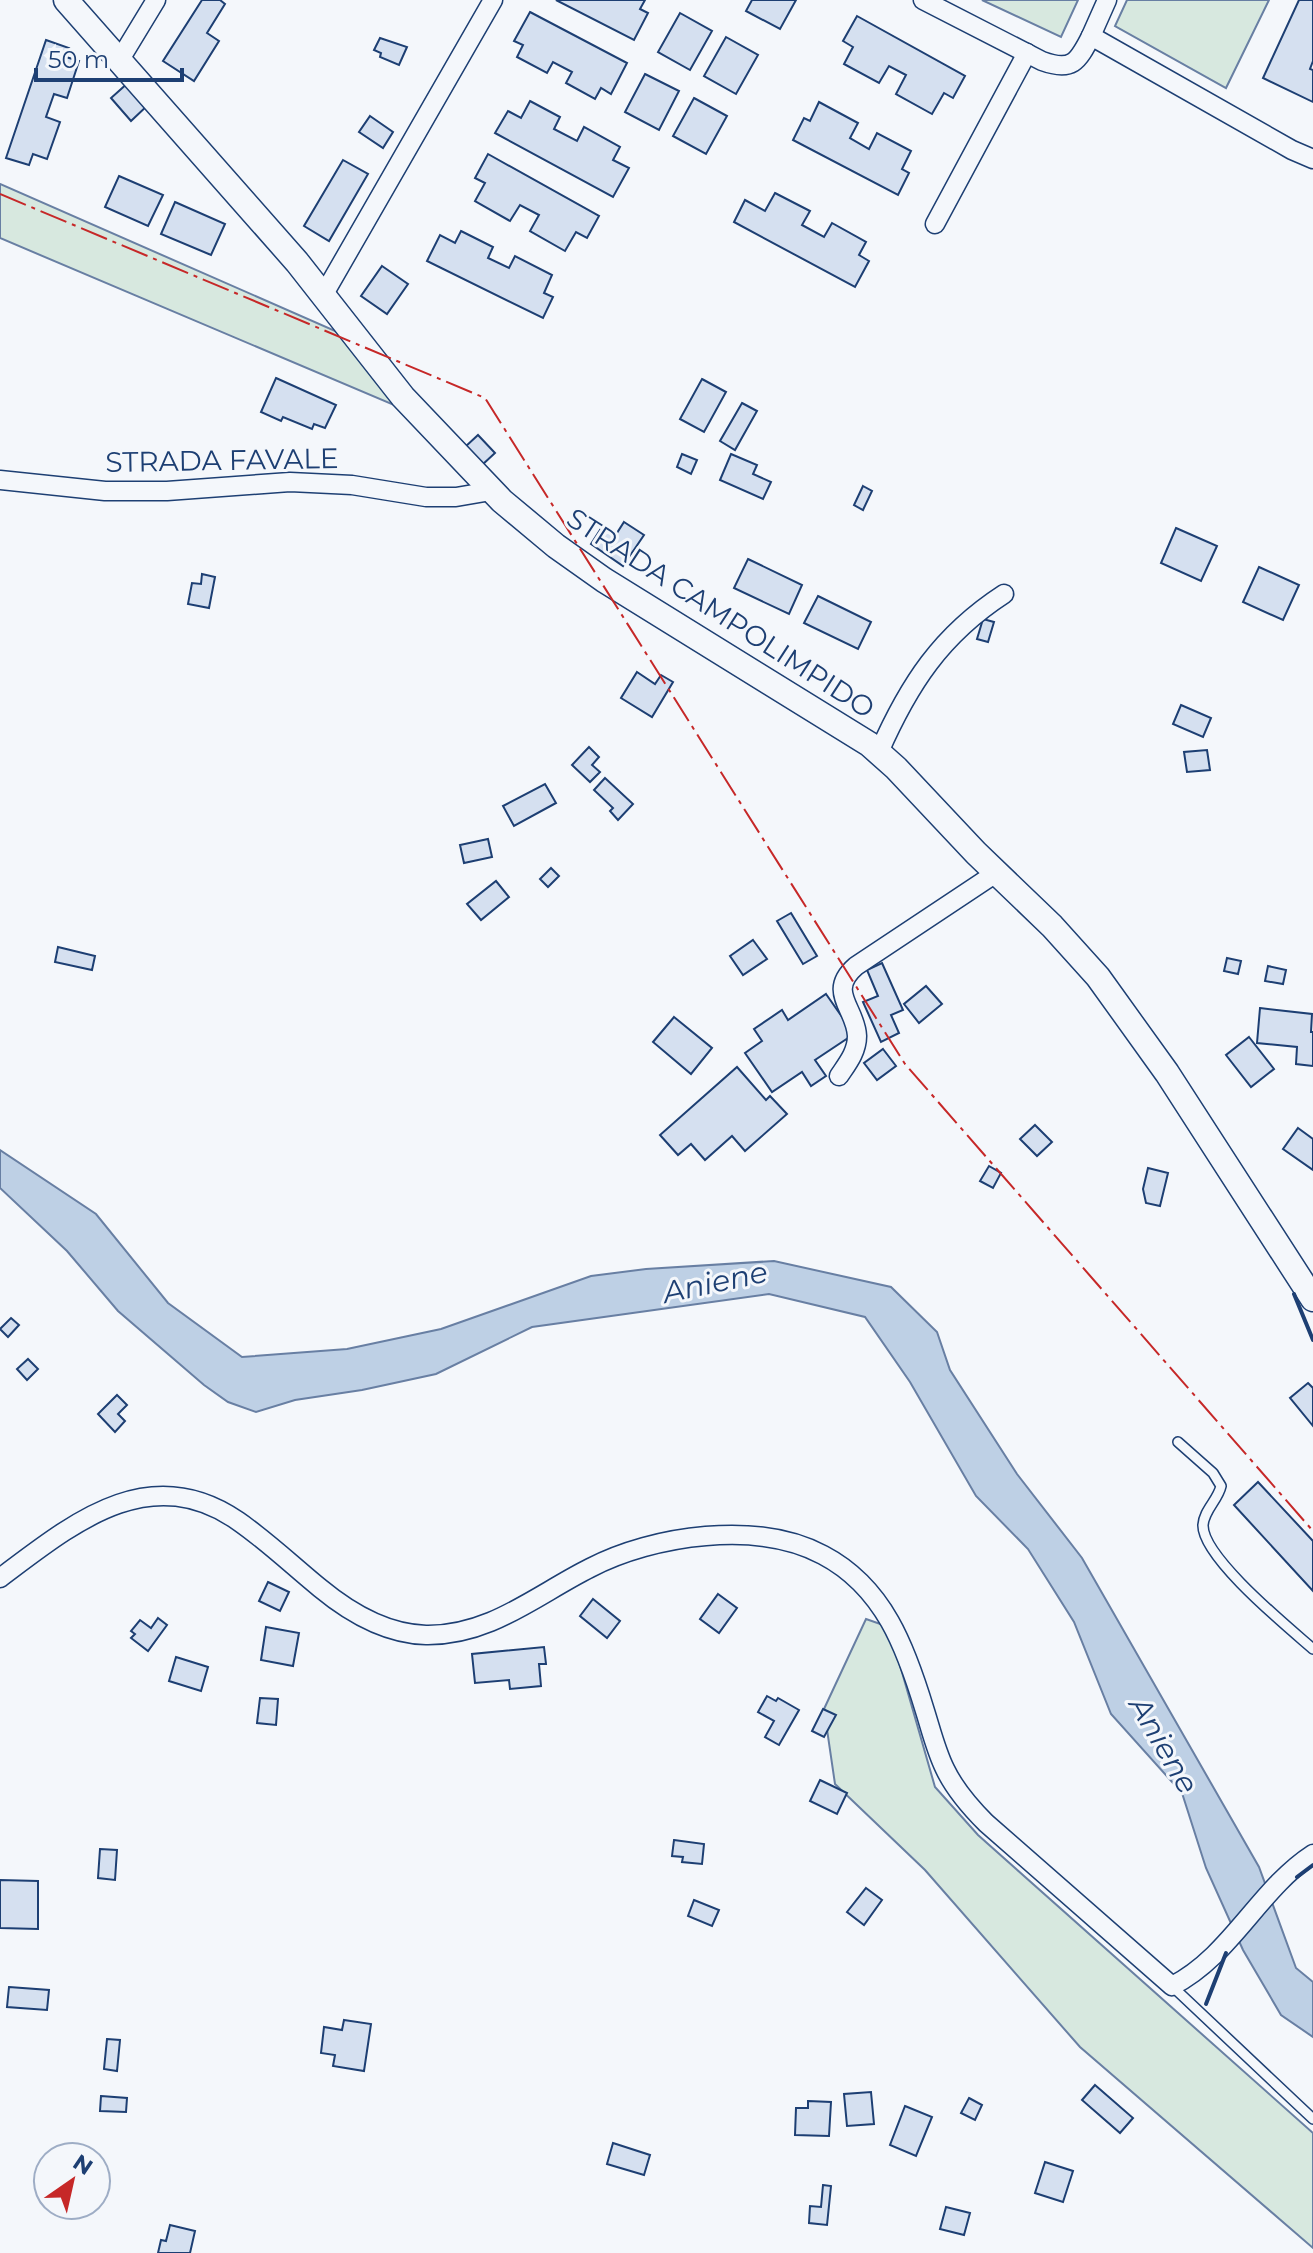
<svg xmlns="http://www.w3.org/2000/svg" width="1313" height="2253" font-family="Montserrat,sans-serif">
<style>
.green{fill:#d7e8df;stroke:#687fa3;stroke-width:2}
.water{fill:#bed0e5;stroke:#687fa3;stroke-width:2}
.building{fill:#d5e0f0;stroke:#1d3f73;stroke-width:2}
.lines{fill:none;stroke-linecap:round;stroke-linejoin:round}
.lane-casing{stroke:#1d3f73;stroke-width:12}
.street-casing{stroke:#1d3f73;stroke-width:21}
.secondary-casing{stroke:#1d3f73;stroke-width:27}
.lane{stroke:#f4f7fb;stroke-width:9}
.street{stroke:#f4f7fb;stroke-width:18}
.secondary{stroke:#f4f7fb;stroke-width:24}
.wall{stroke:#1d3f73;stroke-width:4}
.power{stroke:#c62828;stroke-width:2;stroke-dasharray:28 6 4 6;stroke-linecap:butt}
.labels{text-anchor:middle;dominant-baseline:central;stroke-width:6;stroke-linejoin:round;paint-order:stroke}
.street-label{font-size:28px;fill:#1d3f73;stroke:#f4f7fb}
.water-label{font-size:30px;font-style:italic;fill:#1d3f73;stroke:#f4f7fb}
</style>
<rect width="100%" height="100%" fill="#f4f7fb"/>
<!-- green -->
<g class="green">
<polygon points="982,0 1078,0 1061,37"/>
<polygon points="1127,0 1269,0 1226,88 1115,26"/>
<polygon points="0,184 349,337 401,408 0,238"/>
<polygon points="866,1619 889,1627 935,1787 978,1835 1313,2133 1313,2248 1080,2047 925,1870 835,1784 824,1709"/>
</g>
<!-- water -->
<polygon class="water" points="0,1150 96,1214 168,1303 242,1357 347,1349 441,1329 591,1276 646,1269 774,1261 891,1287 937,1332 950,1370 1017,1474 1082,1558 1259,1867 1296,1968 1313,1982 1313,2037 1281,2015 1243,1950 1206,1868 1182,1793 1111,1714 1074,1622 1028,1549 976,1496 910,1382 865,1317 769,1294 532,1327 436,1374 362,1390 295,1400 256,1412 228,1402 204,1385 118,1311 67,1251 0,1188"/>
<!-- building -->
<g class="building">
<polygon points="202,0 220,0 225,4 207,33 219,41 194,81 163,61"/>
<polygon points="556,0 645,0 640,9 648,13 634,40"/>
<polygon points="752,0 796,0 780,29 746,11"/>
<polygon points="1299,0 1313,0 1313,61 1310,69 1313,70 1313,102 1263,78"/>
<polygon points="530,12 627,63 611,94 601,88 595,99 566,83 572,72 553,62 547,73 517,57 523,45 514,41"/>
<polygon points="680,13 712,31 690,70 658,52"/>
<polygon points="857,16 965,76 953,98 944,93 932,114 896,94 906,75 889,66 879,83 844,64 853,47 843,41"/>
<polygon points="726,37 758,55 736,94 704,76"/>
<polygon points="380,38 407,47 399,65 380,57 381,53 374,50"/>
<polygon points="46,40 69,48 66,57 79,61 67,98 54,94 46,117 60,122 47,159 33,154 29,165 6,158"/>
<polygon points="645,74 679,91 659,130 625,112"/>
<polygon points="129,82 149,104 131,121 111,98"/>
<polygon points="694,98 727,116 706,154 673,136"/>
<polygon points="530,101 560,117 554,129 577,141 584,127 620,147 613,160 629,168 613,197 495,133 508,111 521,118"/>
<polygon points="819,102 858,123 850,138 869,149 877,133 911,151 902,169 909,173 898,195 793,140 804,118 810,121"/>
<polygon points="370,116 393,132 383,148 359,132"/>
<polygon points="488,154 599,216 587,238 576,232 565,251 530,231 539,215 520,205 510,221 475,201 485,183 475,178"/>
<polygon points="343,160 368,174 329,241 304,226"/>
<polygon points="119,176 163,195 148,226 105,207"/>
<polygon points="775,193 810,211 802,225 824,237 832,223 866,242 859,255 869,261 855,287 734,222 745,200 765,211"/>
<polygon points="175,202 225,224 211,255 161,234"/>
<polygon points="461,231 493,247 488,258 509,268 515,256 552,275 544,293 553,297 543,318 427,261 440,235 455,243"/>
<polygon points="382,266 408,284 387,314 361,296"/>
<polygon points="276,378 336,405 325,428 314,424 312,429 283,417 281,421 261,412"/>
<polygon points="702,379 726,392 704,432 680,419"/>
<polygon points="742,403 757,411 735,450 720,441"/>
<polygon points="478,435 495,453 482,465 465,447"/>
<polygon points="682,454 697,460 691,474 677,467"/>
<polygon points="731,454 757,465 753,474 771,482 763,499 720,480"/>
<polygon points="863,486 872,491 863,510 854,505"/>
<polygon points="624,522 644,535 623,566 591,544 602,527 615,536"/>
<polygon points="1176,528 1217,546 1201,581 1161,563"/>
<polygon points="748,559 802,585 789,614 734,588"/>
<polygon points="1259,567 1299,585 1283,620 1243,602"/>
<polygon points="202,574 215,577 209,608 188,604 192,583 201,584"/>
<polygon points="818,596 871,622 858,649 804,623"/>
<polygon points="983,619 994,622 988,642 977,639"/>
<polygon points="637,672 655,684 661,675 673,682 652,717 621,698"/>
<polygon points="1181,705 1211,718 1203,737 1173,724"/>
<polygon points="589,747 599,757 592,765 600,772 590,782 572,765"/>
<polygon points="1207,750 1210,770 1187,772 1184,752"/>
<polygon points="605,778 633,804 618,820 610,811 613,808 594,790"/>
<polygon points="545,784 556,803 514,826 503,806"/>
<polygon points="488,839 492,857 464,863 460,845"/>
<polygon points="551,868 559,876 548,887 540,879"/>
<polygon points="496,881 509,897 481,920 467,904"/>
<polygon points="791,913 817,956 803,964 777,921"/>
<polygon points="753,940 767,959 743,975 730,956"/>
<polygon points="58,947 95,956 92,970 55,962"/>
<polygon points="1227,958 1241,961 1238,974 1224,971"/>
<polygon points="882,963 903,1010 891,1015 899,1033 881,1042 863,1002 878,996 867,970"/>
<polygon points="1268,966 1286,970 1283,984 1265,981"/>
<polygon points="926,986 942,1004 919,1023 904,1004"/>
<polygon points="826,994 854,1034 815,1060 826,1076 811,1086 802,1072 772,1092 745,1053 762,1041 754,1029 782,1010 788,1020"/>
<polygon points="1260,1008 1312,1014 1311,1032 1313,1032 1313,1066 1296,1064 1297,1047 1257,1043"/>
<polygon points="674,1017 712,1048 691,1074 653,1042"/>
<polygon points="1249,1037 1274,1069 1251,1087 1226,1055"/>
<polygon points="883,1049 896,1066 877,1080 864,1063"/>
<polygon points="737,1067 766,1100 770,1096 787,1114 745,1151 732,1136 705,1160 691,1144 678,1155 660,1135"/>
<polygon points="1035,1125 1052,1142 1037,1156 1020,1139"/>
<polygon points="1298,1128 1313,1139 1313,1170 1283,1149"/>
<polygon points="989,1166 1001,1173 993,1188 980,1181"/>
<polygon points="1148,1168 1168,1173 1160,1206 1146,1203 1143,1189"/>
<polygon points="11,1318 19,1325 8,1337 0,1329"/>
<polygon points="28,1359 38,1369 27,1380 17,1369"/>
<polygon points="1308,1383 1313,1388 1313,1426 1290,1398"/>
<polygon points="117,1395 127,1405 118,1414 125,1421 115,1432 98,1414"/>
<polygon points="1258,1482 1313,1541 1313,1591 1234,1505"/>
<polygon points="268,1582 289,1592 280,1611 259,1601"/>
<polygon points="718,1594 737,1608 719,1633 700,1619"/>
<polygon points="593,1599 620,1621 607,1638 580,1616"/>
<polygon points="158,1618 167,1625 148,1651 131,1638 135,1634 131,1631 140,1620 151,1628"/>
<polygon points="266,1627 299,1633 293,1666 261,1660"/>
<polygon points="544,1647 546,1664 539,1664 541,1686 510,1689 509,1680 475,1683 472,1654"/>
<polygon points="176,1657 208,1667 201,1691 169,1681"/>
<polygon points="767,1696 776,1701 778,1698 799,1710 779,1745 765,1737 774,1721 758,1712"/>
<polygon points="260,1698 278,1699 276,1725 257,1723"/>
<polygon points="823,1709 836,1715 824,1737 812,1731"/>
<polygon points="820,1780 847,1793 837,1814 810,1801"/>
<polygon points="674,1840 704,1844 702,1864 682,1862 683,1857 672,1856"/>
<polygon points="100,1849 117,1850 115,1880 98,1878"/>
<polygon points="0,1880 38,1881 38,1929 0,1928"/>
<polygon points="866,1888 882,1900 864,1925 847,1912"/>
<polygon points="694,1900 719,1910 712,1926 688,1916"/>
<polygon points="9,1987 49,1990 47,2010 7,2007"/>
<polygon points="344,2020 371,2024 364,2071 333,2066 335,2055 321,2053 324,2027 342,2030"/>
<polygon points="107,2039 120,2040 117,2071 104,2069"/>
<polygon points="1095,2085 1133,2118 1120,2133 1082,2100"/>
<polygon points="871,2092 874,2124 847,2126 844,2094"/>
<polygon points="101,2096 127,2098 126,2112 100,2111"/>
<polygon points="969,2098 982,2105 975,2120 961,2113"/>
<polygon points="808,2101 831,2102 829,2136 795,2135 796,2108 808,2108"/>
<polygon points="905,2106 932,2117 916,2156 890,2145"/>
<polygon points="613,2143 650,2155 644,2175 607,2164"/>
<polygon points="1045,2162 1073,2171 1063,2202 1035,2193"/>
<polygon points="823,2185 831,2186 827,2225 809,2223 810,2206 821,2207"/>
<polygon points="946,2207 970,2213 964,2235 940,2229"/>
<polygon points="170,2225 195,2231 190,2253 158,2253 161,2240 166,2241"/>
</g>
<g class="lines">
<!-- lane casing -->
<g class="lane-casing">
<g id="lane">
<path d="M1178,1442L1213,1473L1221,1486C1218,1500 1204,1510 1203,1525C1202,1557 1288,1627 1313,1649"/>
<polyline points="1172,1986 1313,2119"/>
</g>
</g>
<!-- street casing -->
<g class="street-casing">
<g id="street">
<path d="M923,0L1042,61C1072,72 1078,62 1091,36L1292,150L1313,159"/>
<polyline points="1091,36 1107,0"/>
<polyline points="119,61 156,0"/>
<polyline points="935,224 1027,53"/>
<polyline points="324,294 493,0"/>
<polyline points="0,480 105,491 167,491 290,482 352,485 426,497 456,497 491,491"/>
<path d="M879,752C909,684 941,635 1004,594"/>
<path d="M839,1076C847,1064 857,1052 857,1036C856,1008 826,992 856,966L996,873"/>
<path d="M0,1578C71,1525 148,1459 238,1521C267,1541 293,1566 320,1588C349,1612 387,1634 426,1635C490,1636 536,1595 590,1568C653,1535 758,1520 823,1555C884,1587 906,1648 925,1711C931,1730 936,1751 945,1769C955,1790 970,1807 986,1823L1172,1986C1231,1956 1259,1889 1313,1854"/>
</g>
</g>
<!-- secondary casing -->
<g class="secondary-casing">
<polyline id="secondary" points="66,0 297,262 403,397 502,501 556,546 604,580 869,744 896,768 976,853 1052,926 1098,977 1167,1073 1313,1299"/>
</g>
<!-- lane -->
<use href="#lane" class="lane"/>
<!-- street -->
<use href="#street" class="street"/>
<!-- secondary -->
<use href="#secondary" class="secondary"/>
<!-- wall -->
<g class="wall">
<polyline points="1294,1294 1313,1340"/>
<polyline points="1297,1877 1313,1865"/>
<polyline points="1206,2004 1226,1953"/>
</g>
<!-- power -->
<polyline class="power" points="0,194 485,398 905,1064 1313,1531"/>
</g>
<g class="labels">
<!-- street labels -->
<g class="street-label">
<text transform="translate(222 460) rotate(-1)">STRADA FAVALE</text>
<text transform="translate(721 613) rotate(33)">STRADA CAMPOLIMPIDO</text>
</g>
<!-- water labels -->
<g class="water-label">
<text transform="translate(715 1282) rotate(-12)">Aniene</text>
<text transform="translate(1164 1745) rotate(60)">Aniene</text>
</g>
</g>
<!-- north arrow -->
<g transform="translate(72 2181) rotate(34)"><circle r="38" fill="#f4f7fb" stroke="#9eadc5" stroke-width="2"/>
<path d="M0-6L14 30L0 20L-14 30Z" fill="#c62828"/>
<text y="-12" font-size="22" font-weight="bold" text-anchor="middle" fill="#1d3f73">N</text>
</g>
<!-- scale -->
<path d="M36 68v12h146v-12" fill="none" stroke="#1d3f73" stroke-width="4"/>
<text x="48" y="68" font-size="24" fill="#1d3f73" stroke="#f4f7fb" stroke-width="6" paint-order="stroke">50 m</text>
</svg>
